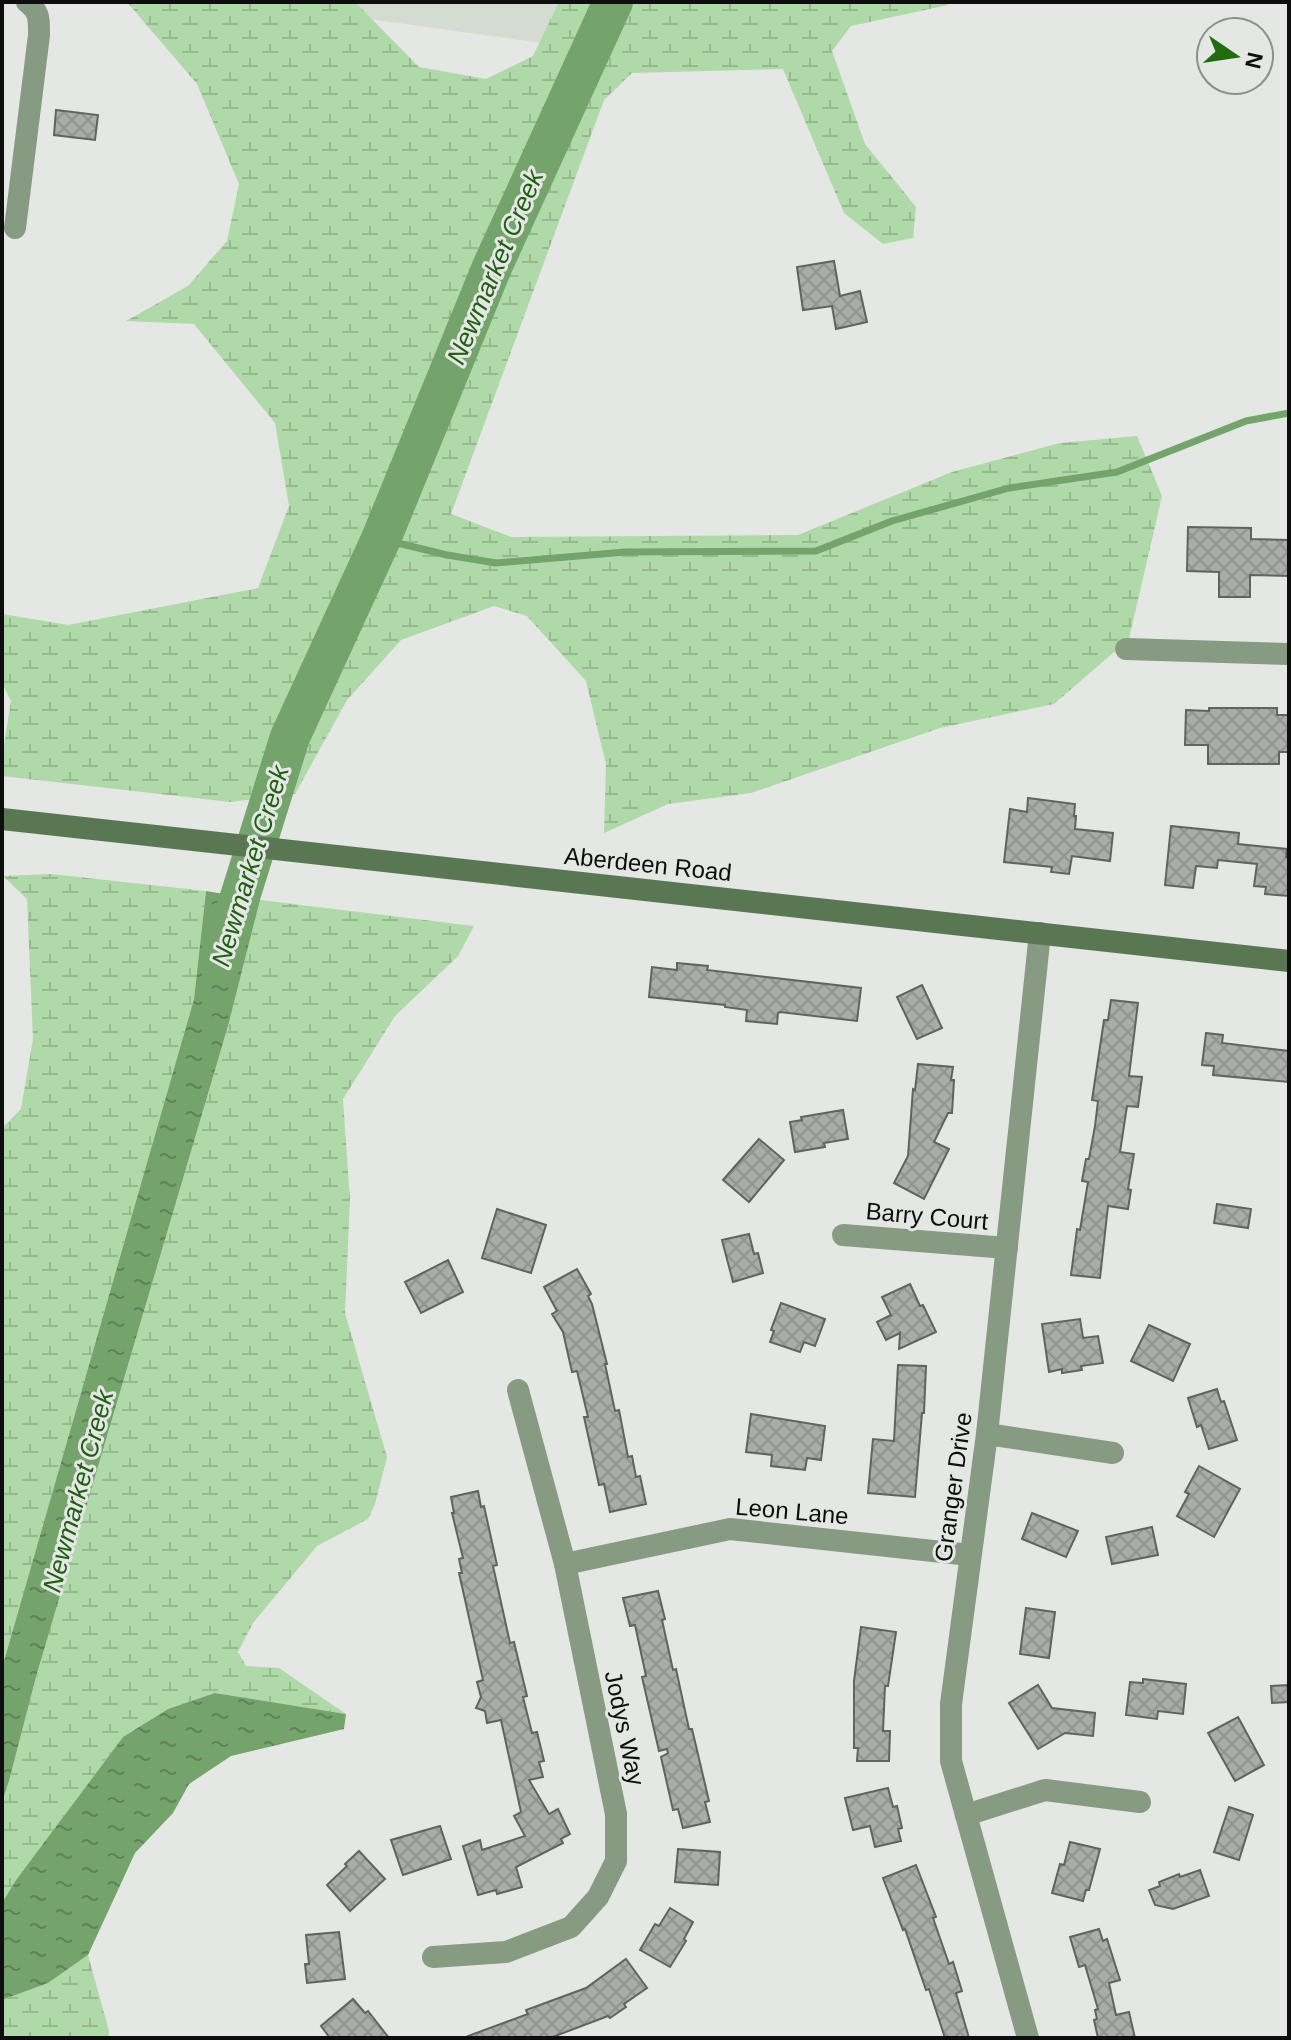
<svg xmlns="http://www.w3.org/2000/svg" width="1291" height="2040" font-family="Arial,sans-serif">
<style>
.built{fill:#d4dcd2}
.wetland{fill:url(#wetland-marsh)}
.water{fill:url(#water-ripples)}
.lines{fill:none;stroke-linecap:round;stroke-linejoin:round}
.stream{stroke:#75a36c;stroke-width:7}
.river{stroke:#75a36c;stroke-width:40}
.building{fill:url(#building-cross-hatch);stroke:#60635f;stroke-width:2}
.minor{stroke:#879b83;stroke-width:22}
.secondary{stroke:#5a7754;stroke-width:22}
.labels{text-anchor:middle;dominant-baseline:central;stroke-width:6;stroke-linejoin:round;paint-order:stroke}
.street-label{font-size:24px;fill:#0d0e0d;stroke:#e4e7e3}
.water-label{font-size:26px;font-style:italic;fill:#1f5e13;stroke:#e4e7e3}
</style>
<defs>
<pattern id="wetland-marsh" width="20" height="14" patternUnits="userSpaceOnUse" patternTransform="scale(2)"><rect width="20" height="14" fill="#b0d9a9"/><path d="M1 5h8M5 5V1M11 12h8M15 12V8" fill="none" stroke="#96b990"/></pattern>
<pattern id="water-ripples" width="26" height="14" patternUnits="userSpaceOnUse" patternTransform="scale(2)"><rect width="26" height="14" fill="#75a36c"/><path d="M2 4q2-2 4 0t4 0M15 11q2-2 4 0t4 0" fill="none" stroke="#5e8357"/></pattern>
<pattern id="building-cross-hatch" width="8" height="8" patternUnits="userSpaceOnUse" patternTransform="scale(2)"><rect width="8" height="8" fill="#a9aca9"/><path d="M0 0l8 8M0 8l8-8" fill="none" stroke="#909390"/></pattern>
</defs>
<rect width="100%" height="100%" fill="#e4e7e3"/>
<!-- built -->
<polygon class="built" points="246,2 561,2 543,43"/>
<!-- wetland -->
<g class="wetland">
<polygon points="127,2 355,2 419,67 486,79 533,56 559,2 947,2 948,5 851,26 832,51 865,144 916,207 913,238 883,244 844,213 783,69 632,73 604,100 451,514 511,537 798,535 952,472 1060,443 1137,436 1162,496 1129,639 1054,704 940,728 751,793 668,804 604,833 606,764 586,681 527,616 494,606 401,640 347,700 295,794 230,802 2,776 2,757 11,701 2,683 2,614 68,625 258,588 289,506 275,423 194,324 126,321 188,286 227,241 239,184 197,84"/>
<polygon points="51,874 206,891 194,999 2,1668 2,1128 21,1109 33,1039 27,899 3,876"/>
<polygon points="260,900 474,926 458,956 395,1016 343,1099 350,1199 345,1313 387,1457 375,1504 368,1519 317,1546 253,1623 238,1652 246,1666 279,1668 346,1714 216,1693 168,1709 123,1737 16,1880 2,1903 2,1802 9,1781 36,1677 228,1026"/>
<polygon points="88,1955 109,2031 109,2038 2,2038 2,2000 48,1983"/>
</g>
<!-- water -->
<g class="water">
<polygon points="206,891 260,900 228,1026 36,1677 9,1781 2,1802 2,1668 194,999"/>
<polygon points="215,1693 346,1714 344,1729 231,1756 189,1784 173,1813 135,1853 88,1955 48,1983 2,2000 2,1903 16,1880 123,1737 168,1709"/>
</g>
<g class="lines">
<!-- stream -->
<polyline class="stream" points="381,539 447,555 496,563 625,552 816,551 892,521 1009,488 1117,472 1246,421 1289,413"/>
<!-- river -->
<polyline class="river" points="224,948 290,737 381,539 492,267 613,2"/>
</g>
<!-- building -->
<g class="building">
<polygon points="56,110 98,115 95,140 54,135"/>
<polygon points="834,261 840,296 860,291 867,322 836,329 832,306 803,310 797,267"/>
<polygon points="1188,527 1251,528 1251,539 1289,540 1289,576 1250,575 1250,597 1219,597 1219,572 1187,571"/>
<polygon points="1209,708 1277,708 1277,715 1289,715 1289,752 1279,752 1279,764 1208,764 1208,745 1185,745 1186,710 1209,711"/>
<polygon points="1028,798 1075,804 1074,816 1076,816 1075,829 1113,833 1110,861 1072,856 1069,874 1051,872 1052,867 1004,862 1010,809 1027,812"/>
<polygon points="1171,826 1239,833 1238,844 1287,849 1286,857 1289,857 1289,896 1265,894 1266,887 1254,886 1257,864 1218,860 1217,868 1196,866 1193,888 1165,885"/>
<polygon points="677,963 708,966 707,970 861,988 857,1021 780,1012 778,1013 777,1024 746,1021 747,1010 725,1007 725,1005 649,997 652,967 677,970"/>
<polygon points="922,985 942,1028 917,1039 897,997"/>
<polygon points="1111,1000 1138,1003 1129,1076 1142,1077 1138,1107 1127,1106 1120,1152 1134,1154 1128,1189 1131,1190 1128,1209 1108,1206 1100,1278 1071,1275 1077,1229 1080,1230 1088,1182 1082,1181 1086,1159 1089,1159 1095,1126 1098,1101 1092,1100 1104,1020 1108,1020"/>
<polygon points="1206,1033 1223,1035 1222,1043 1289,1051 1289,1082 1213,1075 1214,1066 1202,1065"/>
<polygon points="918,1064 953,1067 951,1080 954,1080 952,1113 948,1113 934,1142 949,1149 924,1199 894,1183 908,1156 913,1089 915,1090"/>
<polygon points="843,1110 848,1139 824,1143 825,1147 795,1152 790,1122 802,1120 801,1117"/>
<polygon points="759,1139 784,1160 749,1202 723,1180"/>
<polygon points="1217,1204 1251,1209 1248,1228 1214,1223"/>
<polygon points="497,1209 546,1225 531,1273 482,1258"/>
<polygon points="749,1234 754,1254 758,1253 763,1273 733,1282 722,1240"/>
<polygon points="448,1260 463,1292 421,1313 405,1282"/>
<polygon points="577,1269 591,1294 588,1296 592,1304 607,1364 605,1364 615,1411 619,1410 628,1457 632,1456 636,1477 640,1476 646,1504 610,1512 604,1484 599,1485 584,1417 588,1417 577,1371 572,1372 563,1332 552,1314 557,1311 544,1287"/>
<polygon points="910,1284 920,1306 923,1305 936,1332 899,1349 900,1333 886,1340 877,1322 891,1315 882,1297"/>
<polygon points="781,1303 825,1319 815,1346 804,1342 800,1352 770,1342 774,1331 771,1330"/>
<polygon points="1080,1319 1083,1338 1098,1336 1103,1363 1081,1366 1082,1370 1062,1373 1062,1369 1049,1372 1042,1324"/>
<polygon points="1149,1325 1190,1344 1173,1381 1131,1361"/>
<polygon points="898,1365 926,1366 924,1413 922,1413 915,1497 868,1493 873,1439 894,1441"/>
<polygon points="1217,1389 1221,1402 1224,1401 1237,1440 1209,1449 1201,1425 1197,1427 1188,1398"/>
<polygon points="751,1414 825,1426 821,1460 807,1458 805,1470 771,1466 772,1455 746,1452"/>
<polygon points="1199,1466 1240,1489 1214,1537 1177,1516 1189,1494 1185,1492"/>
<polygon points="478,1491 481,1507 484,1506 497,1565 493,1566 510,1643 514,1642 527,1696 523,1697 532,1733 537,1732 544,1761 539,1762 543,1777 529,1780 549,1814 558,1809 570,1834 561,1839 563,1843 516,1867 522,1887 497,1894 496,1890 478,1895 463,1846 480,1840 482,1850 525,1836 514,1816 521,1812 501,1720 487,1723 485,1711 476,1708 481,1697 477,1682 483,1680 459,1573 462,1573 459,1559 463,1558 452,1513 454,1513 451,1497"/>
<polygon points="1032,1513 1078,1531 1066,1557 1022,1539"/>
<polygon points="1152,1527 1158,1555 1112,1564 1106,1537"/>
<polygon points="658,1591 665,1619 662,1620 673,1670 676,1669 689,1729 692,1729 709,1801 705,1802 710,1822 683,1828 678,1809 673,1810 661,1757 668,1753 667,1749 659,1751 642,1677 646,1676 635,1625 630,1626 623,1598"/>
<polygon points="1026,1608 1055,1612 1049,1658 1020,1654"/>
<polygon points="861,1627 896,1632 888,1686 885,1686 883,1731 890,1731 889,1761 857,1761 858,1748 854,1748 854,1681"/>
<polygon points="1143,1679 1186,1684 1183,1714 1158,1711 1157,1719 1126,1715 1130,1682 1143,1683"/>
<polygon points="1038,1685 1052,1708 1095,1713 1093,1736 1065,1733 1038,1749 1009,1703"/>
<polygon points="1289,1685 1289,1702 1272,1703 1271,1686"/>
<polygon points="1238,1717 1264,1765 1235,1781 1208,1733"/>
<polygon points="888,1788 893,1807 897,1806 902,1828 898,1829 901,1841 875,1847 870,1826 853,1830 845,1798"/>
<polygon points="1229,1807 1253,1815 1239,1860 1214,1852"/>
<polygon points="440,1826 451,1859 403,1875 391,1840"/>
<polygon points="1070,1842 1100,1849 1089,1890 1086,1890 1083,1901 1052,1893 1060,1864 1064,1865"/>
<polygon points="678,1849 720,1852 718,1885 675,1882"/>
<polygon points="359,1851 385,1879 350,1911 327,1885 347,1866 345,1864"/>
<polygon points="916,1865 936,1917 933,1918 949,1964 953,1962 962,1991 956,1993 969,2038 945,2038 929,1989 926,1990 905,1929 903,1930 883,1878"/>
<polygon points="1200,1870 1209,1896 1173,1909 1155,1905 1149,1890 1160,1886 1159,1882 1179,1874 1180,1877"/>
<polygon points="670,1908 693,1922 684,1939 686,1941 670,1967 640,1950 655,1924 659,1926"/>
<polygon points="1099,1929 1103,1941 1107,1939 1120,1980 1109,1983 1116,2015 1129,2012 1135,2038 1098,2038 1094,2020 1097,2019 1095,2010 1098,2009 1085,1965 1079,1967 1070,1937"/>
<polygon points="339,1932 345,1979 307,1983 305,1964 309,1964 306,1935"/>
<polygon points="626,1959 647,1988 624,2004 626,2007 610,2018 608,2016 550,2038 469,2038 468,2036 528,2014 526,2010 586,1988"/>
<polygon points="353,1999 365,2013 368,2011 389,2038 330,2038 321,2026"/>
</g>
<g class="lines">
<!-- minor -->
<g class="minor">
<path d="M15,228L39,35C39,19 40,12 27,2"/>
<polyline points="1126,649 1289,654"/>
<polyline points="843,1235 1007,1248"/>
<polyline points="987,1434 1113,1453"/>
<polyline points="565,1564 730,1529 970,1555"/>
<polyline points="966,1815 1045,1790 1140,1802"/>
<polyline points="433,1957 506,1952 571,1927 598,1897 616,1861 616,1814 565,1564 518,1390"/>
<polyline points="1028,2038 951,1761 951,1704 987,1434 1040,933"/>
</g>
<!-- secondary -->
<polyline class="secondary" points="2,819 1289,961"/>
</g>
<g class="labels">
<!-- street labels -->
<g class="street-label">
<text transform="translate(648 864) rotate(6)">Aberdeen Road</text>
<text transform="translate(927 1216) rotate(5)">Barry Court</text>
<text transform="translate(953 1487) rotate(-82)">Granger Drive</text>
<text transform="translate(792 1511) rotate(5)">Leon Lane</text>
<text transform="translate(625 1728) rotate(78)">Jodys Way</text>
</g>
<!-- water labels -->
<g class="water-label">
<text transform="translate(495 267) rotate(-67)">Newmarket Creek</text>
<text transform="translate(250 866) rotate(-73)">Newmarket Creek</text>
<text transform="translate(78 1491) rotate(-75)">Newmarket Creek</text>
</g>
</g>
<!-- border -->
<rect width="1291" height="2040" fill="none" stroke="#0d0e0d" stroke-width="8"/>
<!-- north arrow -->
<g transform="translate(1235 56) rotate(103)"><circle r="38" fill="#e4e7e3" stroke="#8e908d" stroke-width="2"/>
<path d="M0-6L14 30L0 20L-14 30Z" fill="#206c0e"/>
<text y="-12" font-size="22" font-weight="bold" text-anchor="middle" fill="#0d0e0d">N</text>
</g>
</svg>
